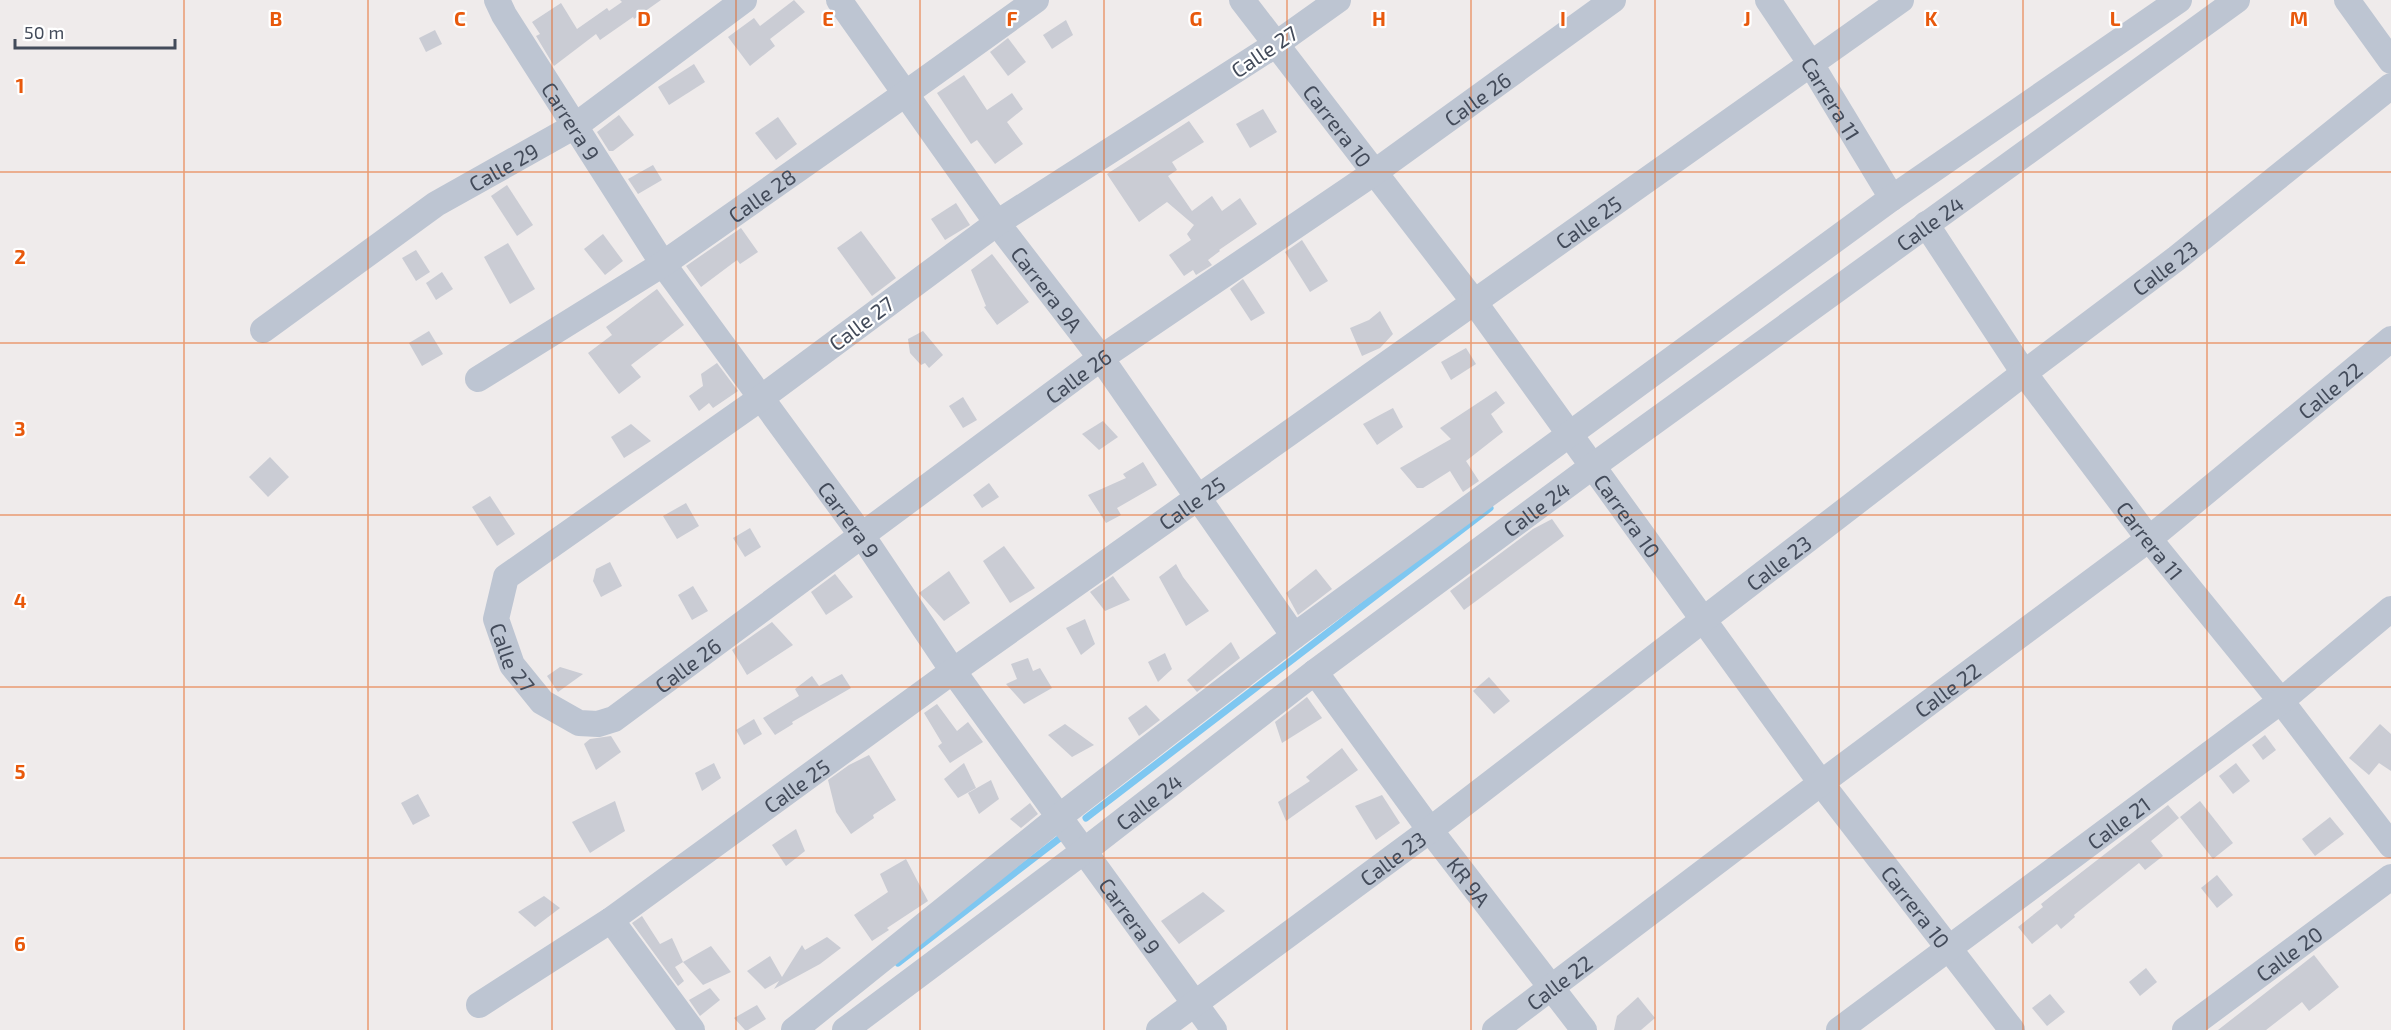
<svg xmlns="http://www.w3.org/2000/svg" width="2391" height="1030" font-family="'Exo 2',sans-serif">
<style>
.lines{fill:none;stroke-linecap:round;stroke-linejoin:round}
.stream{stroke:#7ec7f1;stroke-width:7}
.building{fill:#caccd4}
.minor{stroke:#bdc5d2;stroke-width:26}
.grid{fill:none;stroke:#e8590c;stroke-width:1.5;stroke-opacity:0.55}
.labels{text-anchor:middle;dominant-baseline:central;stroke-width:4.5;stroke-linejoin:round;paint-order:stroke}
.street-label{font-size:21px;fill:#434b5a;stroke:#fff}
.grid-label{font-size:20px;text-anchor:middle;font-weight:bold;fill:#e8590c;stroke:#fff;stroke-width:4.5;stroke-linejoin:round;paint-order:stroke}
</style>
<rect width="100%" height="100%" fill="#efebeb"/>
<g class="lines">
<!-- stream -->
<g class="stream">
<polyline points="1086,818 1490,508"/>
<polyline points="898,963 1060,838"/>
</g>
</g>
<!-- building -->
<g class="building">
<polygon points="620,0 661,0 634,19 633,17 600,40 596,34 554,66 536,36 540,34 532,22 561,3 577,29 607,8 609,11 622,2"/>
<polygon points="794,0 805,12 770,39 775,46 750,66 728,37 754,18 760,26"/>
<polygon points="1066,20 1073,35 1052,49 1043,35"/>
<polygon points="435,30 442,44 426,52 419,38"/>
<polygon points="1008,38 1026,62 1008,76 990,52"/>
<polygon points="694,64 705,82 669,105 658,87"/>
<polygon points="964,75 987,110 1012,93 1023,109 1007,122 1023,144 995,164 977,140 971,144 937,93"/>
<polygon points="1263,109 1277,132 1250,148 1236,124"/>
<polygon points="619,115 634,135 613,151 609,151 597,132"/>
<polygon points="778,117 797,144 776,160 755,133"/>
<polygon points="1189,121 1204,142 1172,162 1177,170 1168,176 1192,211 1212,196 1222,211 1240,198 1257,224 1219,250 1220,251 1208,260 1212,265 1196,275 1193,270 1184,276 1169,255 1191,240 1187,234 1194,225 1167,202 1139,222 1107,174"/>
<polygon points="653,165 662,180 638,194 628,179"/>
<polygon points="507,185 533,225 517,236 491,196"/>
<polygon points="956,203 970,225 945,240 931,219"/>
<polygon points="741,228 758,252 740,264 737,260 701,287 686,266"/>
<polygon points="861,231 896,278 872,296 837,248"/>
<polygon points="603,234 623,261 605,275 584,249"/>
<polygon points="1302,240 1328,281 1310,292 1285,252"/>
<polygon points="508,243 535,289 510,304 484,257"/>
<polygon points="416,250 430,272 416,281 402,258"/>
<polygon points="992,254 1029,302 997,325 984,307 986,306 971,270"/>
<polygon points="442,272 453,289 436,300 426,283"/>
<polygon points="1243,279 1265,313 1251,321 1230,289"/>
<polygon points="657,289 684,325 631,365 641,377 619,394 588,353 612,335 606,327"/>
<polygon points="1380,311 1393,334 1380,348 1362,356 1350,328 1369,320"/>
<polygon points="429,331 443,354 422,366 409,343"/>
<polygon points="923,331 943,355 929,368 925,363 921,365 910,353 908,339"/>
<polygon points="1466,348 1476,364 1451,380 1441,362"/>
<polygon points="717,363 738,391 713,408 709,403 699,411 689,396 703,386 701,374"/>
<polygon points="1496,391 1505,403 1491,414 1503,432 1466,461 1479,481 1463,492 1450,471 1423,488 1417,488 1400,468 1451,439 1440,428"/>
<polygon points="963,397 977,420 963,428 949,406"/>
<polygon points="1393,408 1403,427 1377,445 1363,424"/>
<polygon points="1103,421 1118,437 1099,450 1082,434"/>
<polygon points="631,424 651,441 624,458 611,437"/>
<polygon points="270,457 289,477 268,497 249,477"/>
<polygon points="1143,462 1157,485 1117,508 1121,515 1106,523 1088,495 1126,478 1123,474"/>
<polygon points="989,483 999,497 982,508 973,495"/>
<polygon points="490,496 515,534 497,546 472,507"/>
<polygon points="686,503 699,526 677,539 663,516"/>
<polygon points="1552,519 1564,536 1464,610 1450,591 1533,529"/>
<polygon points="750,528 761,547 745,557 733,538"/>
<polygon points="1004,546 1035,588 1010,603 983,561"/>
<polygon points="610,562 622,586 601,597 593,581 596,569"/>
<polygon points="1176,564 1183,577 1209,611 1186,626 1159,577"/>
<polygon points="1316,569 1332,589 1298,615 1286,593"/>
<polygon points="949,571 970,603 944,621 919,593"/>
<polygon points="835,574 853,597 826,615 811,592"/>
<polygon points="1113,576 1130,600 1105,611 1090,592"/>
<polygon points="693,586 708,611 692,620 678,595"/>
<polygon points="1085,619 1095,644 1081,655 1066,628"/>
<polygon points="772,622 793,645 747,675 732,650"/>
<polygon points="1231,642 1240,658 1197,692 1187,680"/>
<polygon points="1165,653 1172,669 1158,682 1148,662"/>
<polygon points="1028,658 1033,671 1040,668 1052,688 1024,704 1006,684 1017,679 1011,664"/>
<polygon points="560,667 583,674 558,692 547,676"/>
<polygon points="842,674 851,688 792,722 793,724 775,735 763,718 799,696 795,689 812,676 819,686"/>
<polygon points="1489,677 1510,701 1494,714 1473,691"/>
<polygon points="1307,697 1322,718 1282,743 1275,722"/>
<polygon points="937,704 957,731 968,722 983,742 950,763 938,746 942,743 924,713"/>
<polygon points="1146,705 1160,720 1139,736 1128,718"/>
<polygon points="754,719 762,734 744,745 736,730"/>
<polygon points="1065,724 1094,745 1072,757 1048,735"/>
<polygon points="2380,724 2391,734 2391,771 2379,763 2369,775 2349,758"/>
<polygon points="2265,735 2276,750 2263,760 2252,745"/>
<polygon points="611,736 621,752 596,770 584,744 590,739"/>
<polygon points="1342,748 1358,770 1286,821 1278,802 1310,781 1306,777"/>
<polygon points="869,755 896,800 873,815 874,818 851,834 836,812 828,780 849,765"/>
<polygon points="714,763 721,778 702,791 695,773"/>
<polygon points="964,763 976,788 958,798 944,779"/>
<polygon points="2236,763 2250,781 2233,794 2219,776"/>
<polygon points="991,780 999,799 979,814 968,793"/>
<polygon points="418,794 430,816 413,825 401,803"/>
<polygon points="1382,795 1400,823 1376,840 1355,806"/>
<polygon points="615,801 625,831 590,853 572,822"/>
<polygon points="2200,801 2233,843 2213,859 2180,817"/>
<polygon points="1030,803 1038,814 1021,828 1010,819"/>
<polygon points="2168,805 2179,818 2151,841 2163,856 2145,870 2139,863 2074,915 2075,917 2061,929 2057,924 2032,944 2018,927 2043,907 2041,904 2056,892"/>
<polygon points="2330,817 2344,834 2315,856 2302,839"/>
<polygon points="796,829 805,851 786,866 772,845"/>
<polygon points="906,859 928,901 887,928 889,930 872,941 854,915 888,892 880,874"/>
<polygon points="2217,875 2233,895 2217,908 2201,888"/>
<polygon points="1203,892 1225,911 1179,944 1161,921"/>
<polygon points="544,896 560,908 535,927 518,912"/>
<polygon points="642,916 660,944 672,938 683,962 675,967 684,981 678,986 632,923"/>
<polygon points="827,937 841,948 820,964 774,989 779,981 765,989 747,971 770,956 782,977 802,945 805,950"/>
<polygon points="711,946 731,972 703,985 683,962"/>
<polygon points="2314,955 2339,987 2318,1004 2309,1011 2302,1002 2266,1030 2218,1030"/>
<polygon points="2146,968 2157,982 2140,996 2129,982"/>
<polygon points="710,988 720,1000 700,1016 689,1000"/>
<polygon points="2050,994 2065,1012 2047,1026 2032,1008"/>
<polygon points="1638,997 1655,1018 1641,1030 1614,1030 1617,1016"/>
<polygon points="757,1005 766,1019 748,1030 745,1030 734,1018"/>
</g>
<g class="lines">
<!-- minor -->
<g class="minor">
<path id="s1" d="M497,0L504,15L663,264L863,537L953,671L1214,1030"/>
<path id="s2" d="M839,0L997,223L1101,358L1294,636"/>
<path id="s3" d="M1242,0L1475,303L1821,783L2012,1030"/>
<path id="s4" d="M1338,0L1275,45L997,223L761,398L506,577L496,619L512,665L542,702L579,723L598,724L614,719L1101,358L1375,172L1613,0"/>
<path id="s5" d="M1768,0L1811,64L1892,198"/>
<polyline points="2347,0 2391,61"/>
<path id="s6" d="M1926,224L2024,373L2149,539L2281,701L2391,845"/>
<path id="s7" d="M263,330L436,204L575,126L744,0"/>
<path id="s8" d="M478,379L663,264L905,94L1036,0"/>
<path id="s9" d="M1315,672L1430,830L1584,1030"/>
<polyline points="611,920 692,1030"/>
<path id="s10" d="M479,1005L611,920L953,671L1901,0"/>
<polyline points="794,1030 1059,817 1294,636 1892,198 2179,0"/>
<path id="s11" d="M845,1030L1084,851L1315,672L1593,466L2237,0"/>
<path id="s12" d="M1159,1030L1430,830L2024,373L2177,258L2391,86"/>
<path id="s13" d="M1495,1030L1821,783L2149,539L2391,339"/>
<path id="s14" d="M1839,1030L2281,701L2391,609"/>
<path id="s15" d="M2185,1030L2391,877"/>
</g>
</g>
<!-- grid -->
<path class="grid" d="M184,0V1030M368,0V1030M552,0V1030M736,0V1030M920,0V1030M1104,0V1030M1287,0V1030M1471,0V1030M1655,0V1030M1839,0V1030M2023,0V1030M2207,0V1030M0,172H2391M0,343H2391M0,515H2391M0,687H2391M0,858H2391"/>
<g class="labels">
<!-- street labels -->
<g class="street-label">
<text transform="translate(1264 51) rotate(-34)">Calle 27</text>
<text stroke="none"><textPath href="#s5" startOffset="117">Carrera 11</textPath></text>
<text stroke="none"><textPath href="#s4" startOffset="2294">Calle 26</textPath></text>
<text stroke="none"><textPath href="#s1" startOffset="142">Carrera 9</textPath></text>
<text stroke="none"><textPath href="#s3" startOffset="158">Carrera 10</textPath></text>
<text stroke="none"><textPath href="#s7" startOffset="291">Calle 29</textPath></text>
<text stroke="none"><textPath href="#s8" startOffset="338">Calle 28</textPath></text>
<text stroke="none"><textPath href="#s11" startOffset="1352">Calle 24</textPath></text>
<text stroke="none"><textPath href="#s10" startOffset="1358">Calle 25</textPath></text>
<text stroke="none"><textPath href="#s12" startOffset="1262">Calle 23</textPath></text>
<text stroke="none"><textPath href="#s2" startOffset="356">Carrera 9A</textPath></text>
<text transform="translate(861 323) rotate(-37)">Calle 27</text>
<text stroke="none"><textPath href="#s4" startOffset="1808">Calle 26</textPath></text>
<text stroke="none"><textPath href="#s13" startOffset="1052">Calle 22</textPath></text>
<text stroke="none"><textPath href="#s10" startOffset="872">Calle 25</textPath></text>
<text stroke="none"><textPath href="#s11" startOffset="866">Calle 24</textPath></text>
<text stroke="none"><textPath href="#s3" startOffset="644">Carrera 10</textPath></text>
<text stroke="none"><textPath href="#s1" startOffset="628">Carrera 9</textPath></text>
<text stroke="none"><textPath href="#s6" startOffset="388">Carrera 11</textPath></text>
<text stroke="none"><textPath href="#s12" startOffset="776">Calle 23</textPath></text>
<text stroke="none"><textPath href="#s4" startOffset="1098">Calle 27</textPath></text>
<text stroke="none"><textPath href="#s4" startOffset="1322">Calle 26</textPath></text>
<text stroke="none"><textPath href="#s13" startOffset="566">Calle 22</textPath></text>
<text stroke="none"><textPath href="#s10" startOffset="386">Calle 25</textPath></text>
<text stroke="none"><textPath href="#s11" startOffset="380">Calle 24</textPath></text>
<text stroke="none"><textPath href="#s14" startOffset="348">Calle 21</textPath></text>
<text stroke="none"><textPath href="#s12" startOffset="290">Calle 23</textPath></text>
<text stroke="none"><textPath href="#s9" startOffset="260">KR 9A</textPath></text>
<text stroke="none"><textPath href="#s3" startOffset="1130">Carrera 10</textPath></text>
<text stroke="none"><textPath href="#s1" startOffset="1114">Carrera 9</textPath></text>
<text stroke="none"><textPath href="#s15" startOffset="129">Calle 20</textPath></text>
<text stroke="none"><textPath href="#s13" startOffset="80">Calle 22</textPath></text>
</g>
</g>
<g class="grid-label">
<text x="276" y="26">B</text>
<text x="460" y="26">C</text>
<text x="644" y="26">D</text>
<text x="828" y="26">E</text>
<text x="1012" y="26">F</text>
<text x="1196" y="26">G</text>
<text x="1379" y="26">H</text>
<text x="1563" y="26">I</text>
<text x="1747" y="26">J</text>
<text x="1931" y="26">K</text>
<text x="2115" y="26">L</text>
<text x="2299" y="26">M</text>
<text x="20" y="93">1</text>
<text x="20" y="264">2</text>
<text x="20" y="436">3</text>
<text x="20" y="608">4</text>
<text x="20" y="779">5</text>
<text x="20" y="951">6</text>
</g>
<!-- scale -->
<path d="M15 39v9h160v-9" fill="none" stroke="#434b5a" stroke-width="3"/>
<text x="24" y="39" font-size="18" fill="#434b5a" stroke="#ffffff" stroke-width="4.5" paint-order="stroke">50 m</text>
</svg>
